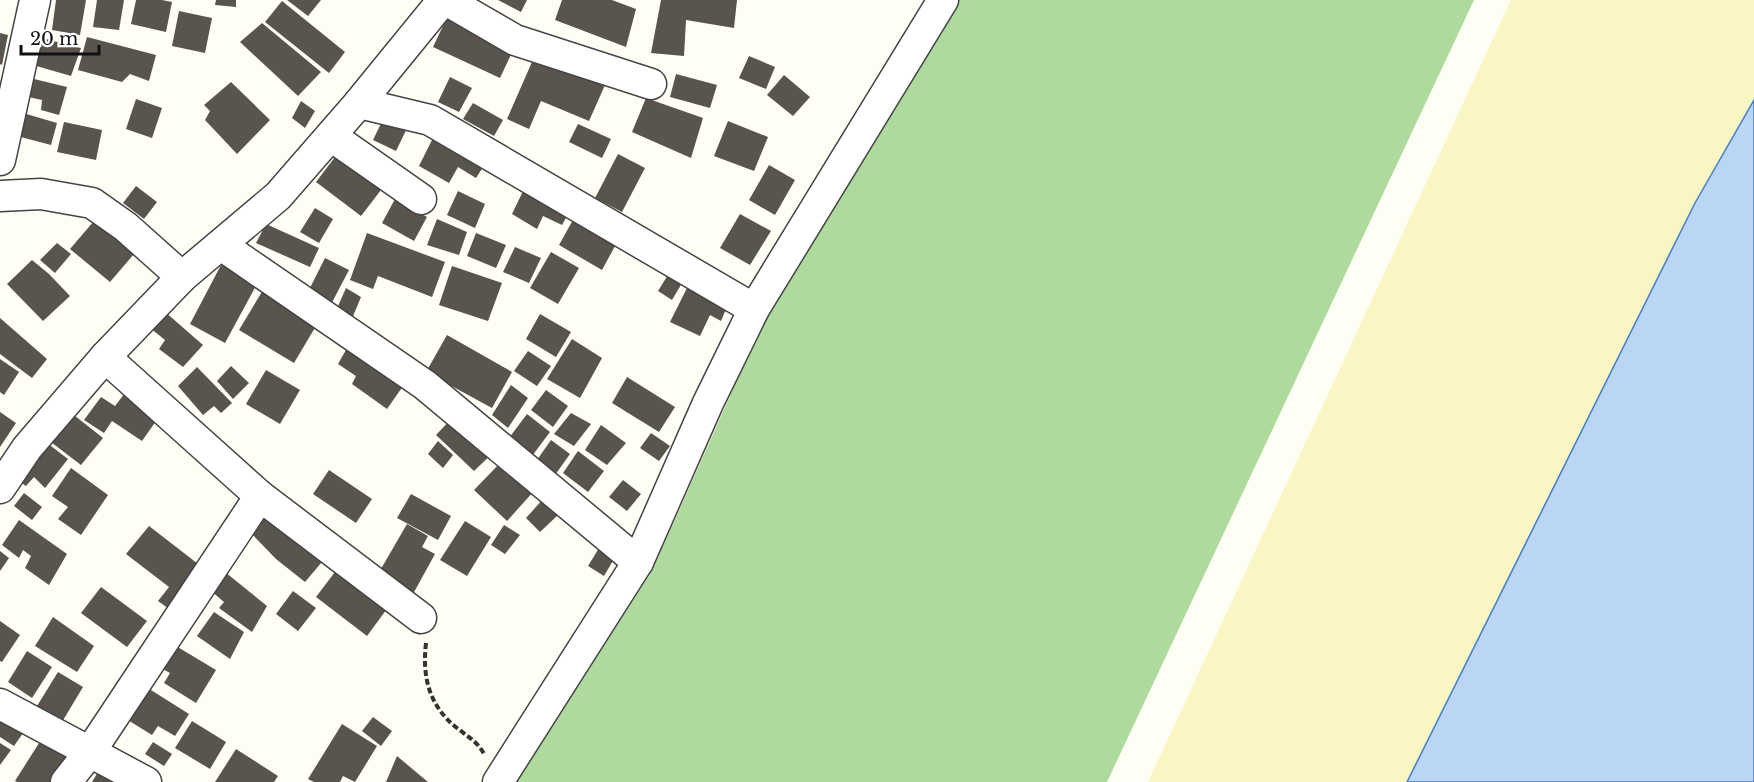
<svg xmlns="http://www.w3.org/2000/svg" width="1754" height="782" font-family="'Libre Baskerville',serif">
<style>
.forest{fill:#afda9e}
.sand{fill:#f9f6c3}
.water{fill:#bbd5f5;stroke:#447eca;stroke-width:1.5}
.building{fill:#59544d}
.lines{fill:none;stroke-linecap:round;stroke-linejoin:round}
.minor-casing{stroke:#444;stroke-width:33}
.path{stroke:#333;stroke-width:4;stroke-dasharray:6 3;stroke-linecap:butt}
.minor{stroke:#fff;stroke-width:30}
</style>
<rect width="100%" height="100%" fill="#fffef5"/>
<!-- forest -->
<polygon class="forest" points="958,0 1474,0 1107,782 517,782 653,569 766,315"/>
<!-- sand -->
<polygon class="sand" points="1511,0 1754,0 1754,100 1695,203 1407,782 1148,782"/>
<!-- water -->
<polygon class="water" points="1754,100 1754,782 1407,782 1695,203"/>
<!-- building -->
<g class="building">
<polygon points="56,0 86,0 80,35 52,30"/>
<polygon points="97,0 124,0 119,30 93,27"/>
<polygon points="136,0 162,0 172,2 166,32 131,24"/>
<polygon points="216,0 236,0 236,7 215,5"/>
<polygon points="287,0 321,0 308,16"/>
<polygon points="498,0 527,0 521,12"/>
<polygon points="562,0 612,0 636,9 626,47 555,20"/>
<polygon points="661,0 737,0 734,28 686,20 684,56 651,53"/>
<polygon points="282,1 345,52 329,73 265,22"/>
<polygon points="179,11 212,18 205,53 172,46"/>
<polygon points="449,13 516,44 500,78 433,47"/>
<polygon points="262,23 321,72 298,96 240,42"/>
<polygon points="0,33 8,35 2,65 0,64"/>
<polygon points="87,37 156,55 149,81 130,74 122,82 78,70"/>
<polygon points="42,38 81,48 71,76 33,65"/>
<polygon points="535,55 605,85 589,121 541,101 529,129 507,119"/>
<polygon points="749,56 775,67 766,89 739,78"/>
<polygon points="676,74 717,85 710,108 670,97"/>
<polygon points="784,75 810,97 793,116 767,95"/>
<polygon points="450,77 472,88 459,112 438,102"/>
<polygon points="30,78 67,87 59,115 41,110 42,100 24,96"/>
<polygon points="231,82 270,120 237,154 205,120 210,111 204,105"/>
<polygon points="646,98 703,118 691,158 632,132"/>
<polygon points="136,99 162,108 152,138 126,129"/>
<polygon points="301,101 315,111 305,128 292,118"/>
<polygon points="473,103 503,120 494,136 463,119"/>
<polygon points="387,111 410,122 396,151 373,140"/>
<polygon points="23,113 57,123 51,145 17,136"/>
<polygon points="728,121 768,137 754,171 714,156"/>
<polygon points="64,122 102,130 96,160 57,152"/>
<polygon points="578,124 611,139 602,158 569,142"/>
<polygon points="433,138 485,164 476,178 458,167 449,183 419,166"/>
<polygon points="618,154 645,168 622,212 595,198"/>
<polygon points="335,157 381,190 361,216 316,182"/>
<polygon points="769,165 795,180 775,215 749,200"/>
<polygon points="526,185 571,209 562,225 543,216 537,229 512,214"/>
<polygon points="136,186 157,202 144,219 123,203"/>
<polygon points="458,191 485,204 475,228 447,215"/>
<polygon points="395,199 427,217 414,241 382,223"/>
<polygon points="315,208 333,219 319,243 300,232"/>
<polygon points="578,211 621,235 602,270 559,245"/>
<polygon points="740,214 771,231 750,265 720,248"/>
<polygon points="437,219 467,232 459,255 427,245"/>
<polygon points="94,221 134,254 110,282 70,249"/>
<polygon points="266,224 319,248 310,267 256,243"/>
<polygon points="367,233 445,262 432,297 378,276 373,289 350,280"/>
<polygon points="476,233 506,245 496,268 467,256"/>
<polygon points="57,243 71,254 55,273 40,260"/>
<polygon points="515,247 541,258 529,283 503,272"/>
<polygon points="551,252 579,268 558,304 530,288"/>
<polygon points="325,258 349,270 327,312 304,300"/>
<polygon points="32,260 49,274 70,296 43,321 7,284"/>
<polygon points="221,265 257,284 225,343 190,324"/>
<polygon points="452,266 502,283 488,321 439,305"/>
<polygon points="671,270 685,278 672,300 658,291"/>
<polygon points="691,280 729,302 721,321 710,315 700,336 670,322"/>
<polygon points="346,288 361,297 351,321 335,313"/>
<polygon points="263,290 316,326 294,363 239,330"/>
<polygon points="164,311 203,345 183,367 159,349 165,340 149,327"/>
<polygon points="540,314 571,332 556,357 526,339"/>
<polygon points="0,318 47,359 32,378 0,354"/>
<polygon points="447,335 512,372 492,408 426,372"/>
<polygon points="572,339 602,358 580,398 547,379"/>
<polygon points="351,341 408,379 387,409 352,384 356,376 338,364"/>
<polygon points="528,351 551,366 537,386 514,371"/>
<polygon points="0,359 19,372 4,395 0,392"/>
<polygon points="231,366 249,383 233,399 217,381"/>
<polygon points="197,367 232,403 221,413 214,406 203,415 178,386"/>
<polygon points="266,370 300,390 280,424 246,404"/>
<polygon points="627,377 675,407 659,432 612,403"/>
<polygon points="511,385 528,398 508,428 492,415"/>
<polygon points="128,389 163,411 142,441 112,421 104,433 84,420 101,397 115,406"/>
<polygon points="546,390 568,406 553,427 531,410"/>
<polygon points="65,408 103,438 81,465 43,436"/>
<polygon points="0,412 16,423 0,447"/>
<polygon points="571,413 591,424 574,446 554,434"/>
<polygon points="527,414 550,432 532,456 509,438"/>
<polygon points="454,416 495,451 474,471 436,435"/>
<polygon points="601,425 626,443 607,465 585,450"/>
<polygon points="651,433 670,446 659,461 640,448"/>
<polygon points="43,440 68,459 45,488 34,477 26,486 14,478"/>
<polygon points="551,440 570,454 555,475 537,460"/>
<polygon points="438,441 453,455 443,468 428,454"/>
<polygon points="578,451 604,471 588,492 563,473"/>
<polygon points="502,461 534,491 507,521 474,490"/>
<polygon points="71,468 108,495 81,535 58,519 68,507 52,496"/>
<polygon points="329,470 372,499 356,523 313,494"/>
<polygon points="623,480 641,494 627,511 609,497"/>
<polygon points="24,493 42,507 32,520 14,506"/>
<polygon points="411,494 451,516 438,540 397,518"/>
<polygon points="544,498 558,515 540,532 526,518"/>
<polygon points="266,506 327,556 305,582 276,559 249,531"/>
<polygon points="19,520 67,554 49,585 25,568 31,556 23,550 19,558 2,545"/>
<polygon points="465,521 491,537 467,576 440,560"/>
<polygon points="407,524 428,536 422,547 435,554 413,594 378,574"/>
<polygon points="504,525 520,535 505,554 491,545"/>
<polygon points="149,526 202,567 169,609 158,601 169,587 126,554"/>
<polygon points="604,540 620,549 604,576 588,566"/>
<polygon points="0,551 9,558 0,571"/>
<polygon points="341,564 392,602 367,636 316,597"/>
<polygon points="225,572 267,606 252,632 219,608 224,602 210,590"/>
<polygon points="101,587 147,621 127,647 81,613"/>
<polygon points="293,591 316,608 298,631 276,614"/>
<polygon points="214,612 244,632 230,659 197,636"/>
<polygon points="53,617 94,646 77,672 35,646"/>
<polygon points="0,621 20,635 2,662 0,661"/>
<polygon points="171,643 216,670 196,703 164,683 170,673 157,666"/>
<polygon points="27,651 52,667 32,698 8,682"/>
<polygon points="58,672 83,687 62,722 37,706"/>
<polygon points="143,685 189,714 175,736 158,726 152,735 123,717"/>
<polygon points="0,709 28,726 14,746 0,737"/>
<polygon points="373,717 392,731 381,746 362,731"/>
<polygon points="192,721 226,742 210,769 175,748"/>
<polygon points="342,724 377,746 355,782 343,776 340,782 314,782 308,779"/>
<polygon points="46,732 74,749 54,782 17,782 15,781"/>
<polygon points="153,742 172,754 164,766 145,754"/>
<polygon points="0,743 11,750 0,765"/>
<polygon points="236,749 278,776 274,782 215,782"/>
<polygon points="397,756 428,782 386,782"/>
<polygon points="105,760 143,782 92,782"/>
</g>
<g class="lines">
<!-- minor casing -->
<g class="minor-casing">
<g id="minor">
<polyline points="446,0 515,40 651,84"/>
<polyline points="359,103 430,120 754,309"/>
<polyline points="331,136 421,199"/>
<polyline points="0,160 35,0"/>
<polyline points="0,196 41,194 92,203 126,227 182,277"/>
<polyline points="221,245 425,385 638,562"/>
<polyline points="0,488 27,448 105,357 182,277 278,196 359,103 443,0"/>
<polyline points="260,496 421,618"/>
<polyline points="0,704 146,782"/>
<polyline points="66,782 90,752 260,496 105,357"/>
<polyline points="498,782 638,562 708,403 754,309 943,0"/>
</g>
</g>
<!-- path -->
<path class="path" d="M426,643C422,677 429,706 457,728C467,736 478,742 484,754"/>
<!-- minor -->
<use href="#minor" class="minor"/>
</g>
<!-- scale -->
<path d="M21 45v9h78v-9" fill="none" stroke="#111111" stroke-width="3"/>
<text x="30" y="45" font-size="18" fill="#111111" stroke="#ffffff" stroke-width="4.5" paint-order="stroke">20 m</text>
</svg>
